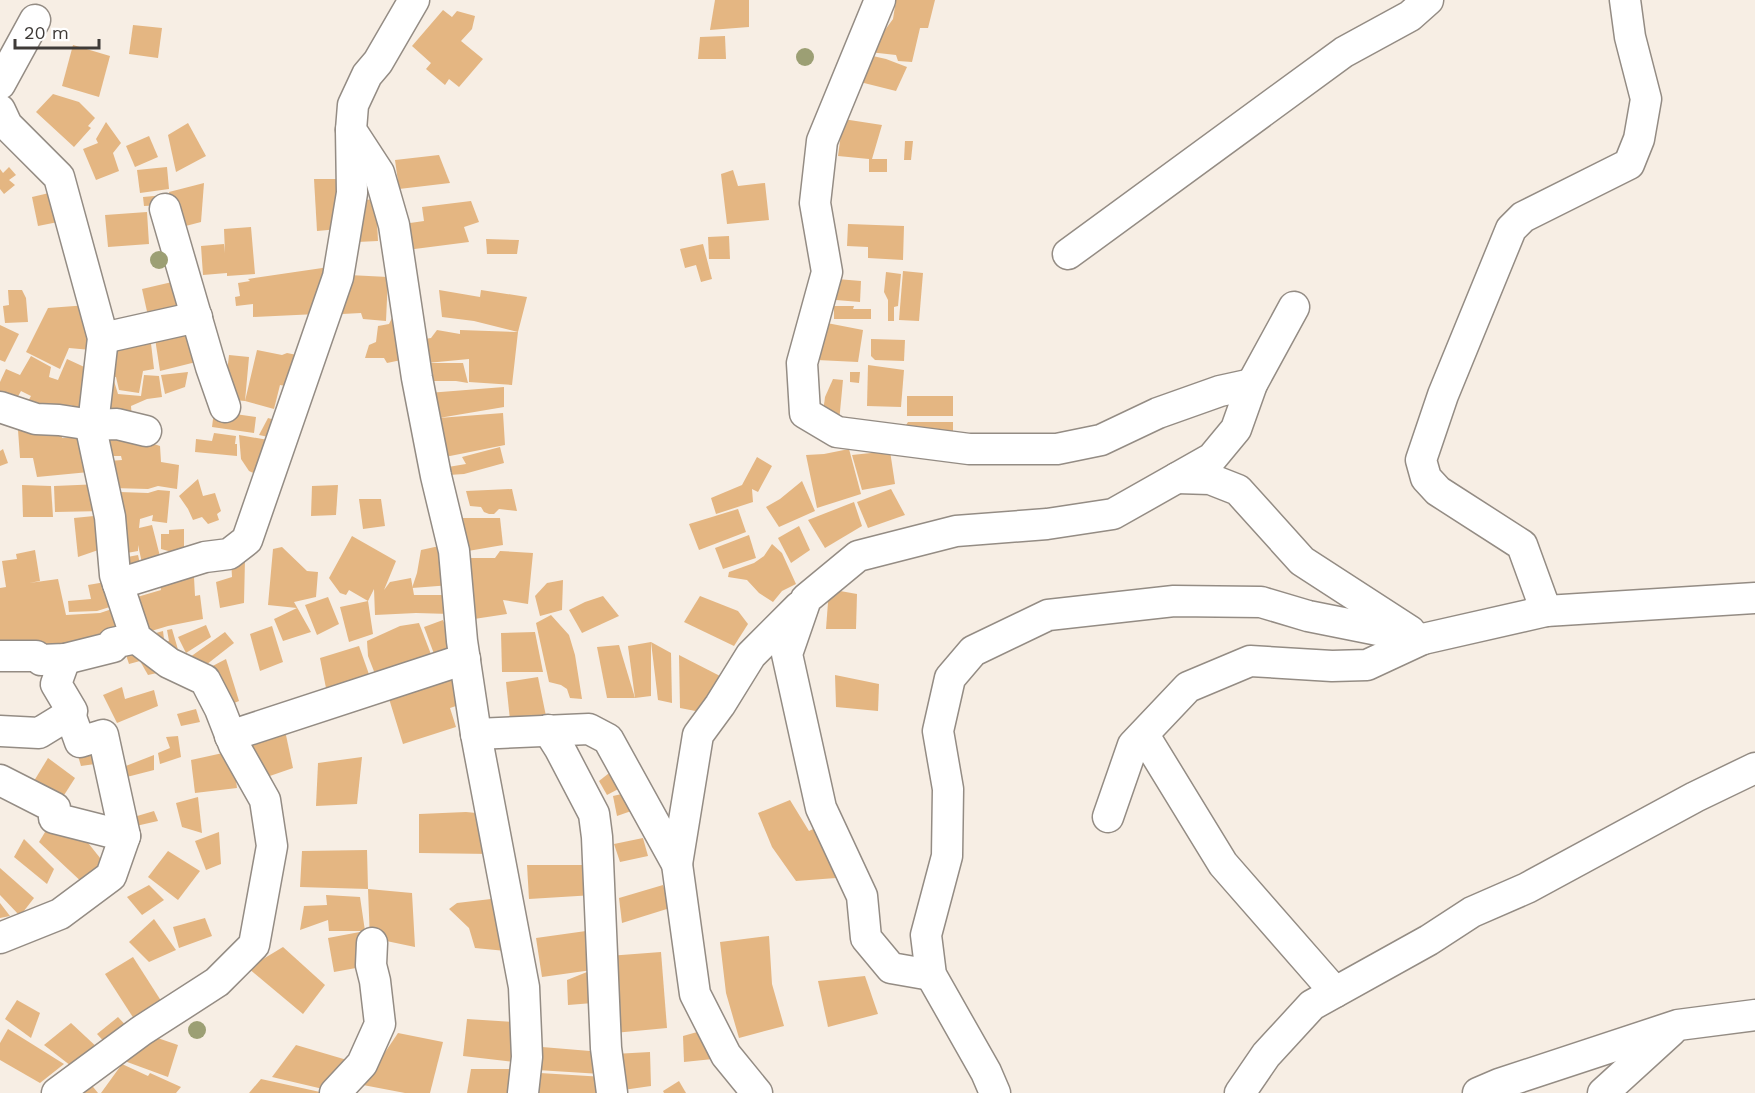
<svg xmlns="http://www.w3.org/2000/svg" width="1755" height="1093" font-family="'Work Sans',sans-serif">
<style>
.building{fill:#e4b682}
.lines{fill:none;stroke-linecap:round;stroke-linejoin:round}
.minor-casing{stroke:#948c84;stroke-width:33}
.minor{stroke:#fff;stroke-width:30}
.tree{fill:#9c9f74}
</style>
<rect width="100%" height="100%" fill="#f7eee4"/>
<!-- building -->
<g class="building">
<polygon points="715,0 749,0 749,27 710,30"/>
<polygon points="896,0 935,0 928,28 920,28 912,62 898,61 896,55 869,52 893,19"/>
<polygon points="443,10 452,17 457,11 475,16 472,29 461,41 483,59 459,87 449,79 445,85 426,69 431,63 412,46"/>
<polygon points="133,25 162,28 158,58 129,54"/>
<polygon points="725,36 726,59 698,59 700,37"/>
<polygon points="73,45 110,56 99,97 62,86"/>
<polygon points="864,54 886,59 907,67 896,91 852,80"/>
<polygon points="53,94 79,102 95,118 88,126 91,128 74,147 36,112"/>
<polygon points="843,119 882,125 872,159 887,159 887,172 869,172 869,159 838,156"/>
<polygon points="106,122 121,143 113,153 119,171 96,180 83,149 98,143 96,139"/>
<polygon points="188,123 206,156 176,172 168,135"/>
<polygon points="149,136 158,157 135,167 126,146"/>
<polygon points="905,141 913,141 911,160 904,160"/>
<polygon points="439,155 450,183 399,189 395,160"/>
<polygon points="9,167 16,175 9,180 15,185 4,194 0,189 0,169 3,173"/>
<polygon points="167,167 169,189 140,193 137,170"/>
<polygon points="733,170 738,186 765,183 769,220 727,224 721,174"/>
<polygon points="314,179 336,179 339,229 317,231"/>
<polygon points="204,183 201,222 178,228 169,192"/>
<polygon points="62,190 68,220 38,226 32,197"/>
<polygon points="165,195 165,205 144,206 143,197"/>
<polygon points="376,199 378,241 357,242 354,201"/>
<polygon points="471,201 479,222 464,227 469,242 399,251 396,225 424,221 422,207"/>
<polygon points="147,212 149,244 108,247 105,215"/>
<polygon points="848,224 904,226 903,260 868,258 868,247 847,246"/>
<polygon points="251,227 255,274 227,276 227,273 203,275 201,246 224,244 225,253 224,229"/>
<polygon points="729,236 730,259 709,259 708,237"/>
<polygon points="486,239 519,240 517,254 487,254"/>
<polygon points="703,244 712,279 701,282 696,265 685,268 680,249"/>
<polygon points="336,266 317,314 253,317 253,304 236,306 235,297 240,296 238,283 250,281 248,279"/>
<polygon points="903,271 923,273 919,321 899,320"/>
<polygon points="886,272 901,274 898,306 894,307 894,321 888,321 888,300 884,292"/>
<polygon points="349,275 388,277 386,321 363,319 361,313 342,314"/>
<polygon points="185,279 192,315 150,325 142,289"/>
<polygon points="837,279 861,281 860,302 836,300"/>
<polygon points="8,290 22,290 26,298 28,322 5,323 3,306 9,305"/>
<polygon points="439,290 480,297 481,290 527,297 518,332 474,321 442,317"/>
<polygon points="88,305 91,350 69,348 60,369 26,352 48,308"/>
<polygon points="834,306 854,306 853,309 871,309 871,319 834,319"/>
<polygon points="398,317 406,359 387,363 384,358 365,358 369,345 376,342 378,326 389,324 392,318"/>
<polygon points="193,323 200,361 160,371 154,332"/>
<polygon points="827,323 863,330 858,362 817,360"/>
<polygon points="0,325 19,334 5,362 0,360"/>
<polygon points="437,330 460,334 460,330 518,332 512,385 469,382 469,359 427,363 463,363 468,383 456,381 423,381 413,341 431,338"/>
<polygon points="150,335 154,369 143,371 139,393 119,390 116,377 105,376 109,340"/>
<polygon points="871,339 905,340 904,361 875,360 871,356"/>
<polygon points="257,350 282,355 287,353 302,356 291,387 280,385 274,409 245,401 224,399 229,355 249,357 245,401"/>
<polygon points="31,356 51,367 49,377 58,380 67,359 93,371 82,409 70,405 66,416 25,407 31,396 21,391 16,400 0,393 0,382 6,369 20,375"/>
<polygon points="868,365 904,370 901,407 867,406"/>
<polygon points="188,372 185,387 165,394 161,375"/>
<polygon points="850,372 860,372 859,383 850,382"/>
<polygon points="144,375 159,376 162,397 147,399 131,406 132,419 100,419 105,380 114,381 118,394 141,396"/>
<polygon points="833,379 843,380 839,422 822,420 825,397"/>
<polygon points="504,387 504,407 439,418 503,413 505,445 445,457 428,393"/>
<rect x="907" y="396" width="46" height="20"/>
<polygon points="214,411 256,417 254,433 212,427"/>
<polygon points="268,418 282,422 278,439 259,435"/>
<polygon points="908,422 953,422 953,436 901,436 902,424 906,425"/>
<polygon points="60,425 62,438 85,436 89,472 37,477 33,458 20,458 18,430"/>
<polygon points="214,433 236,436 235,444 237,444 237,456 195,452 196,439 212,441"/>
<polygon points="239,435 274,441 260,476 249,471 241,459"/>
<polygon points="98,436 139,439 160,446 161,462 179,465 177,489 158,486 148,489 113,488 108,461 122,460 121,456 101,456"/>
<polygon points="500,447 504,463 464,474 449,475 448,467 466,464 462,457"/>
<polygon points="3,449 8,463 0,466 0,451"/>
<polygon points="849,449 861,494 817,508 806,455 824,454"/>
<polygon points="890,451 895,484 862,490 852,455"/>
<polygon points="757,457 772,466 758,492 752,489 753,502 716,514 711,498 742,485"/>
<polygon points="198,479 203,496 215,493 221,511 217,514 219,520 208,524 202,517 193,520 188,509 179,496"/>
<polygon points="802,481 815,511 779,527 766,507 780,499"/>
<polygon points="101,484 104,511 55,512 54,486"/>
<polygon points="22,485 51,486 53,517 23,517"/>
<polygon points="338,485 336,515 311,516 312,486"/>
<polygon points="512,489 517,511 499,509 494,514 489,514 484,512 481,507 470,506 466,491"/>
<polygon points="891,489 905,515 868,528 857,502"/>
<polygon points="158,490 170,491 167,523 152,521 153,515 140,519 139,528 152,525 163,568 144,572 138,545 138,551 116,555 122,528 120,492 148,493"/>
<polygon points="359,499 381,499 385,526 363,529"/>
<polygon points="854,502 862,526 825,548 808,520"/>
<polygon points="738,509 746,532 699,550 689,524"/>
<polygon points="104,515 107,547 78,557 74,518"/>
<polygon points="463,518 500,518 503,545 468,551"/>
<polygon points="799,526 810,550 791,563 778,538"/>
<polygon points="184,529 184,551 172,552 161,549 161,534 169,534 169,530"/>
<polygon points="749,535 756,558 723,569 715,548"/>
<polygon points="352,536 396,561 384,590 390,582 411,578 414,595 448,595 450,614 416,613 375,615 374,589 368,601 349,590 346,595 340,593 329,578"/>
<polygon points="772,544 782,553 796,584 782,591 773,602 759,593 747,580 728,577 729,572 754,563 764,556"/>
<polygon points="444,545 451,585 412,588 417,573 421,550"/>
<polygon points="282,547 307,571 318,572 316,597 294,602 311,632 283,641 274,619 297,608 268,605 273,549"/>
<polygon points="35,550 40,581 29,583 58,579 66,615 100,613 121,606 131,636 67,653 0,649 0,588 6,587 2,561 17,559 16,554"/>
<polygon points="500,551 533,553 528,604 503,600 507,614 474,619 470,558 495,558"/>
<polygon points="138,555 142,572 117,559"/>
<polygon points="231,559 245,559 244,603 220,608 216,582 232,577"/>
<polygon points="158,575 194,577 195,596 200,595 203,619 168,626 138,635 127,600 161,590"/>
<polygon points="563,580 562,610 540,616 535,596 547,583"/>
<polygon points="111,581 116,605 97,611 69,612 68,601 91,599 88,585"/>
<polygon points="829,589 857,594 856,629 826,629"/>
<polygon points="603,596 619,616 582,633 569,610 585,602"/>
<polygon points="700,596 738,611 748,624 734,646 684,622"/>
<polygon points="328,597 339,624 317,635 305,605"/>
<polygon points="368,601 373,634 349,642 340,607"/>
<polygon points="551,615 569,635 575,655 582,699 570,698 567,689 561,685 549,682 536,623"/>
<polygon points="443,620 456,655 437,662 424,627"/>
<polygon points="419,623 434,662 377,679 368,656 367,641 400,626"/>
<polygon points="206,625 211,637 186,653 178,637"/>
<polygon points="272,626 283,662 260,671 250,634"/>
<polygon points="172,629 179,653 151,645 169,641 167,630"/>
<polygon points="163,631 164,639 149,643 142,637"/>
<polygon points="225,632 234,643 197,672 186,660"/>
<polygon points="535,632 543,672 502,672 501,633"/>
<polygon points="651,642 651,696 635,698 628,646"/>
<polygon points="651,642 671,653 672,703 658,700"/>
<polygon points="619,645 635,698 607,698 597,647"/>
<polygon points="359,646 371,680 328,698 320,658"/>
<polygon points="133,649 140,661 129,664 125,652"/>
<polygon points="679,655 720,676 711,714 680,708"/>
<polygon points="147,657 157,673 148,675 140,661"/>
<polygon points="226,659 239,701 222,708 203,671"/>
<polygon points="459,664 471,701 450,708 456,727 403,744 386,689"/>
<polygon points="835,675 879,684 878,711 836,707"/>
<polygon points="538,677 547,721 510,720 506,682"/>
<polygon points="122,687 125,699 154,690 158,706 117,723 103,695"/>
<polygon points="196,709 200,722 181,726 177,714"/>
<polygon points="283,721 293,768 264,778 242,733"/>
<polygon points="178,736 181,757 160,764 158,753 170,748 166,737"/>
<polygon points="97,743 102,763 81,766 76,749"/>
<polygon points="232,751 237,788 195,793 191,760"/>
<polygon points="154,755 154,770 119,779 118,769"/>
<polygon points="362,757 357,804 316,806 318,763"/>
<polygon points="48,758 75,778 59,803 34,781"/>
<polygon points="613,770 624,786 607,795 599,781"/>
<polygon points="630,792 637,809 617,816 613,796"/>
<polygon points="198,797 202,833 182,827 176,803"/>
<polygon points="790,800 809,831 815,828 836,878 796,881 772,847 758,813"/>
<polygon points="154,811 158,821 127,828 127,819"/>
<polygon points="466,812 487,814 491,854 419,853 419,814"/>
<polygon points="50,824 81,834 108,868 86,886 39,842"/>
<polygon points="219,832 221,864 206,870 195,841"/>
<polygon points="643,838 648,856 620,862 614,844"/>
<polygon points="24,839 54,869 47,884 14,857"/>
<polygon points="367,850 368,889 412,893 415,947 372,938 370,941 368,889 300,887 302,851"/>
<polygon points="168,851 200,871 178,900 148,877"/>
<polygon points="527,865 593,865 594,895 529,899"/>
<polygon points="0,868 34,898 20,916 0,895"/>
<polygon points="149,885 164,900 142,915 127,897"/>
<polygon points="663,885 670,908 622,923 619,898"/>
<polygon points="326,895 360,897 365,931 367,966 334,972 328,938 365,931 329,931 328,920 300,930 304,906 327,905"/>
<polygon points="491,899 501,923 506,951 475,948 469,928 449,909 457,903"/>
<polygon points="0,903 10,916 0,918"/>
<polygon points="205,918 212,936 179,948 173,927"/>
<polygon points="154,919 176,950 149,962 129,942"/>
<polygon points="586,931 592,970 593,1003 568,1005 567,980 592,970 542,977 536,938"/>
<polygon points="769,936 772,984 784,1026 739,1038 726,993 720,942"/>
<polygon points="283,947 325,985 303,1014 248,968"/>
<polygon points="661,952 667,1028 614,1033 608,956"/>
<polygon points="133,957 165,1007 136,1022 105,974"/>
<polygon points="865,976 878,1014 828,1027 818,981"/>
<polygon points="17,1000 40,1013 31,1038 5,1019"/>
<polygon points="118,1017 130,1030 109,1047 97,1034"/>
<polygon points="467,1019 516,1022 514,1062 463,1056"/>
<polygon points="71,1023 100,1050 75,1069 44,1045"/>
<polygon points="8,1029 64,1064 40,1083 0,1060 0,1043"/>
<polygon points="708,1029 713,1059 684,1062 683,1036"/>
<polygon points="143,1033 178,1045 168,1077 119,1059"/>
<polygon points="398,1033 443,1042 430,1093 405,1093 363,1085"/>
<polygon points="296,1045 347,1060 323,1089 272,1077"/>
<polygon points="542,1047 602,1052 601,1074 537,1070"/>
<polygon points="650,1052 651,1086 616,1091 614,1054"/>
<polygon points="122,1064 148,1076 150,1073 181,1087 176,1093 101,1093"/>
<polygon points="471,1069 520,1069 517,1093 467,1093"/>
<polygon points="540,1073 604,1077 604,1093 539,1093"/>
<polygon points="85,1077 98,1093 67,1093"/>
<polygon points="261,1079 320,1092 320,1093 249,1093"/>
<polygon points="679,1081 686,1093 664,1093 663,1091"/>
</g>
<g class="lines">
<!-- minor casing -->
<g class="minor-casing">
<g id="minor">
<polyline points="414,0 378,62 367,75 353,105 351,130 379,173 394,225 417,378 436,476 454,551 462,641 476,734 524,987 527,1057 523,1093"/>
<polyline points="880,0 822,141 815,203 827,272 802,363 805,413 837,432 969,449 1057,449 1101,440 1158,413 1220,391 1252,384"/>
<polyline points="0,84 35,20"/>
<polyline points="0,110 7,125 59,177 103,338 92,433 110,517 115,575 136,638 169,663 205,680 220,709 234,745 265,800 272,846 254,945 217,982 141,1031 57,1093"/>
<polyline points="165,209 211,367 225,407"/>
<polyline points="1068,254 1344,52 1410,16 1428,0"/>
<polyline points="103,338 197,317"/>
<polyline points="0,407 36,419 59,420 92,425 117,424 146,431"/>
<polyline points="1177,478 1210,479 1238,490 1302,561 1410,631"/>
<polyline points="118,584 205,557 229,554 247,540 338,277 352,193 351,130"/>
<polyline points="1546,611 1755,598"/>
<polyline points="0,656 36,656 41,660 65,659 113,647 113,643 136,638"/>
<polyline points="65,659 56,684 72,711 70,714"/>
<polyline points="548,730 560,749 594,814 597,837 606,1048 612,1093"/>
<polyline points="0,731 39,733 70,714 80,742 103,735 125,836 111,876 60,914 0,938"/>
<polyline points="476,734 589,729 608,739 677,864 695,994 726,1055 757,1093"/>
<polyline points="1144,735 1223,864 1335,992"/>
<polyline points="230,736 465,659"/>
<polyline points="0,780 55,808 54,818 125,836"/>
<polyline points="1108,817 1133,745 1188,687 1250,661 1332,666 1367,665 1423,639 1546,611 1522,545 1438,491 1426,478 1421,460 1443,395 1511,229 1523,217 1629,164 1639,139 1646,99 1630,37 1625,0"/>
<polyline points="677,864 698,735 720,705 751,655 799,607"/>
<polyline points="931,975 891,968 866,938 862,896 821,808 787,654 806,599 858,556 956,531 1047,524 1113,514 1212,458 1236,429 1252,384 1294,307"/>
<polyline points="335,1093 362,1064 380,1024 375,981 371,965 372,943"/>
<polyline points="995,1093 986,1072 931,975 926,935 947,856 948,789 938,731 950,678 973,651 1048,615 1174,601 1261,602 1308,616 1423,639"/>
<polyline points="1240,1093 1266,1055 1312,1005 1429,940 1472,912 1527,888 1695,797 1755,768"/>
<polyline points="1478,1093 1499,1084 1678,1025 1755,1015"/>
<polyline points="1603,1093 1671,1031"/>
</g>
</g>
<!-- minor -->
<use href="#minor" class="minor"/>
</g>
<!-- trees -->
<g class="tree">
<circle cx="805" cy="57" r="9"/>
<circle cx="159" cy="260" r="9"/>
<circle cx="197" cy="1030" r="9"/>
</g>
<!-- scale -->
<path d="M15 39v9h84v-9" fill="none" stroke="#3f3b38" stroke-width="3"/>
<text x="24" y="39" font-size="18" fill="#3f3b38" stroke="#ffffff" stroke-width="4.5" paint-order="stroke">20 m</text>
</svg>
